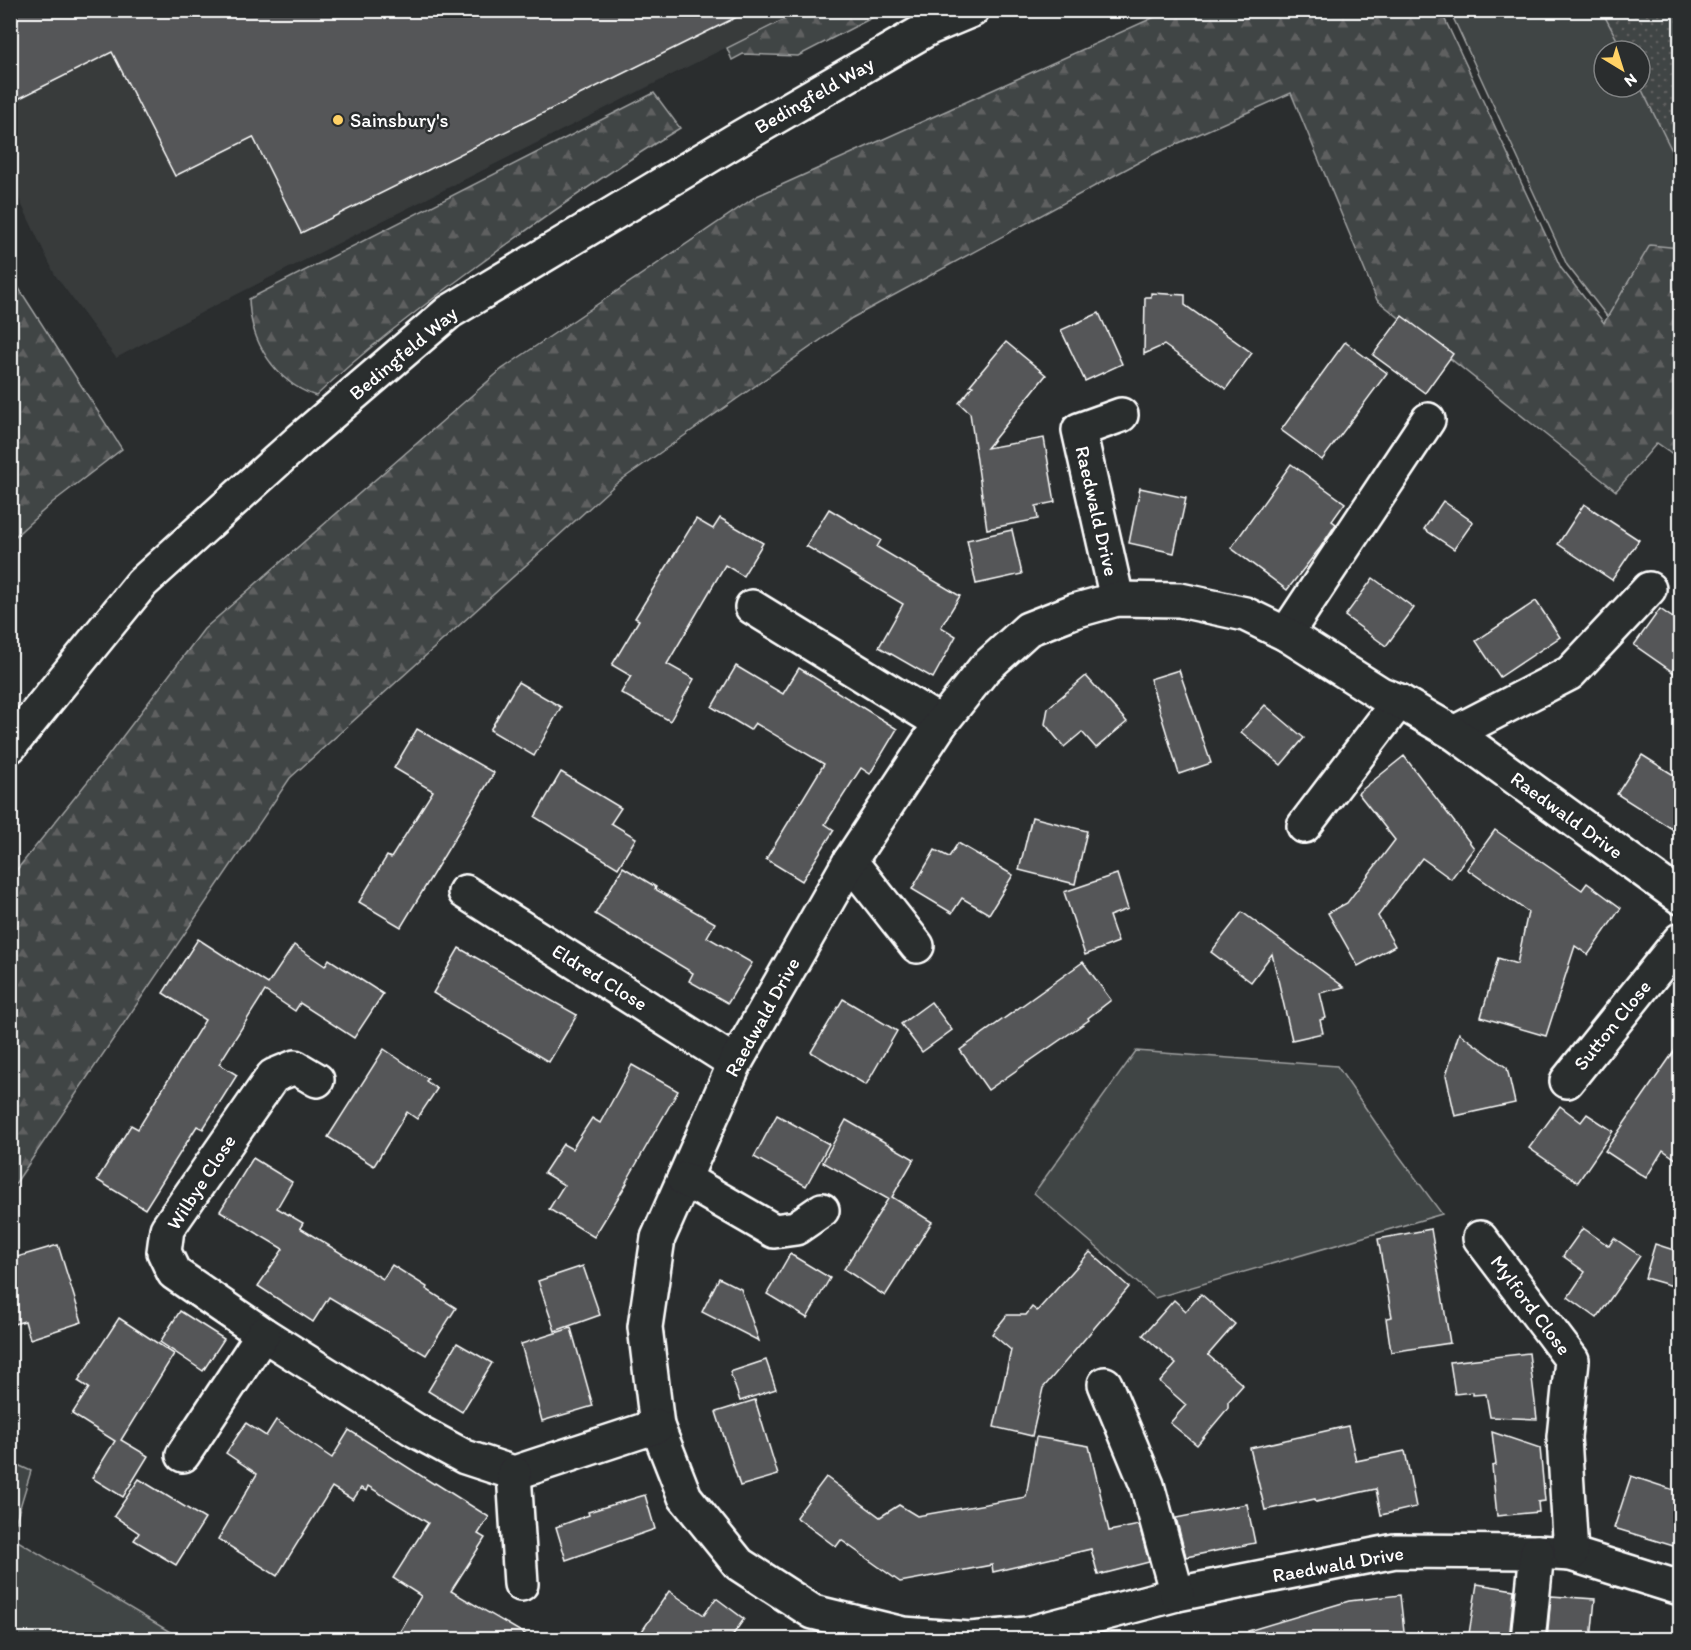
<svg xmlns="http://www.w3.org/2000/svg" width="1691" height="1650" font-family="Itim,sans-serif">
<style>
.built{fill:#373a3b}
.grass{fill:#414445;stroke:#a0a2a2;stroke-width:1.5;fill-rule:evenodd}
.forest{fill:url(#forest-firs);stroke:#a0a2a2;stroke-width:1.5}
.park{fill:url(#park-dots);stroke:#a0a2a2;stroke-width:1.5}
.building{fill:#555758;stroke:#fff;stroke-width:1.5}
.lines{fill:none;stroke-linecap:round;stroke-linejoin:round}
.minor-casing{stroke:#fff;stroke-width:38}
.tertiary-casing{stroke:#fff;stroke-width:38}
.minor{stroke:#2a2d2e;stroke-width:33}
.tertiary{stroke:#2a2d2e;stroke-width:33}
.poi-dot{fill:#ffd166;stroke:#2a2d2e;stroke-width:2}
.labels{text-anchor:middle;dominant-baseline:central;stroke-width:5;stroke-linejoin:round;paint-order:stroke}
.street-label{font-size:20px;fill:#fff;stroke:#2a2d2e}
.poi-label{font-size:20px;fill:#fff;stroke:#2a2d2e;text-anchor:start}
</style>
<defs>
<pattern id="forest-firs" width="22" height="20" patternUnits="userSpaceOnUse" patternTransform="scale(1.5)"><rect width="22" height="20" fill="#414445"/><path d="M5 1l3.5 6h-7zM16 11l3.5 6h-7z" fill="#5e6061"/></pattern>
<pattern id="park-dots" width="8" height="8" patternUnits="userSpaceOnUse" patternTransform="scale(1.5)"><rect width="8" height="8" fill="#414445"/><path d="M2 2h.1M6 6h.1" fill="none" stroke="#5e6061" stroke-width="1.8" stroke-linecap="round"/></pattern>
</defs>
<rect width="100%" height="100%" fill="#2a2d2e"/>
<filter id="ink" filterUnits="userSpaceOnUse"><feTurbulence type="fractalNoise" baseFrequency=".0167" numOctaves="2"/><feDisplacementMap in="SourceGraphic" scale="12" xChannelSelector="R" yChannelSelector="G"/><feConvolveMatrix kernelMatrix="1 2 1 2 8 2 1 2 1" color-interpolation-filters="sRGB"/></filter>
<g filter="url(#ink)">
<!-- built -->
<polygon class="built" points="11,11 808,11 717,52 214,306 116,358 55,275 11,182"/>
<!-- grass -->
<g class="grass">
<path d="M1450,11H1680V410L1567,265ZM1604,51H1640V87H1604Z"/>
<polygon points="1136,1051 1337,1066 1386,1138 1442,1214 1155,1298 1034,1193"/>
<polygon points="11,1462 31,1471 11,1537 182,1639 11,1639"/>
</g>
<!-- forest -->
<g class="forest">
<polygon points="803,10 885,11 798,56 743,54 732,60 727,48"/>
<polygon points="1168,11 1441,11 1561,268 1604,323 1650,245 1680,248 1680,459 1657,443 1616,491 1377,300 1291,93 1152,155 852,318 617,483 290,778 11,1190 11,877 104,761 204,629 502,369 757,196"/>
<path d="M654,93L680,128C607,172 537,222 469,272C416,311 363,351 316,396C275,382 250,342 249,299Z"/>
<polygon points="11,276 122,449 53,502 11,540"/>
</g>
<!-- park -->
<polygon class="park" points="1602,11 1680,11 1680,167 1640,86 1640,51 1623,51"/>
<!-- building -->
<g class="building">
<polygon points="10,10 751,10 301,233 253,137 175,176 112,52 10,103"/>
<polygon points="1151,293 1185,295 1185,305 1252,353 1226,389 1164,345 1144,354 1145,297 1151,297"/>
<polygon points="1099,313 1122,364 1085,381 1061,330"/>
<polygon points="1402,316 1453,354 1425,393 1373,355"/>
<polygon points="1006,342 1046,375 987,448 1044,438 1055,502 1036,506 1038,519 987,529 970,413 959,403 973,386 970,385"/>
<polygon points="1345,342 1387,373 1322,460 1281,430"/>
<polygon points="1291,464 1345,503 1332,521 1336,524 1320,548 1287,590 1231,548"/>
<polygon points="1140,488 1186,498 1174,553 1129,543"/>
<polygon points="1443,501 1473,522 1454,549 1424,529"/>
<polygon points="1584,504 1639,540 1612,580 1558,544"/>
<polygon points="829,509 881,540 877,547 960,596 941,627 956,636 933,678 879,647 903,604 806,546"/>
<polygon points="720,518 763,543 743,576 725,565 667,664 694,679 670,721 621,693 631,676 612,665 639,620 635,618 696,519 713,529"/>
<polygon points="1012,530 1022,574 976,584 967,540"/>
<polygon points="1373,578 1414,608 1386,646 1345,616"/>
<polygon points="1536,601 1560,637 1500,677 1476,641"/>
<polygon points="1660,609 1680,623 1680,677 1634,645"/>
<polygon points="736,666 783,694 799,668 897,729 870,774 861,768 825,824 834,830 802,881 766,859 824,764 755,723 750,730 712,707"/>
<polygon points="1179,670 1211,763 1179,774 1150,679"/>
<polygon points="1086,676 1127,722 1096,748 1082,732 1064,747 1045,724 1048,708"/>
<polygon points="518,682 561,707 534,756 490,730"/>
<polygon points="1265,705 1304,738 1281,765 1241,732"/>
<polygon points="417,729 494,773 401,927 359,902 387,856 391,858 433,791 394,768"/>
<polygon points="1642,755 1680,779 1680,834 1617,794"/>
<polygon points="1404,756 1474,848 1451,879 1422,858 1378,916 1395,946 1358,966 1328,913 1347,903 1395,840 1358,793"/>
<polygon points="561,772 621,808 611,823 636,838 618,868 535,817"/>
<polygon points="1032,817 1087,831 1075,884 1019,870"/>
<polygon points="1495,830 1582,890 1587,883 1621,908 1588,955 1575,946 1546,1036 1481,1017 1498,958 1517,964 1528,912 1467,869"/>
<polygon points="958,843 1013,875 989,914 962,898 952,913 912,889 935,850 949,857"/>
<polygon points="623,867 656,887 655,889 715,923 707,937 752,963 728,1003 689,981 693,973 595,914"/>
<polygon points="1117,874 1128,909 1109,916 1118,942 1085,955 1064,892"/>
<polygon points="1242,912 1344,987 1320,993 1326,1018 1320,1020 1323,1033 1292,1040 1272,954 1251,982 1211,952"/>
<polygon points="198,939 268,984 294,945 325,966 329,959 383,994 354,1038 300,1003 295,1011 265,991 219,1064 237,1075 203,1129 197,1126 145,1209 97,1180 131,1125 138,1129 205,1020 163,993"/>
<polygon points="459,948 577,1015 549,1062 433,993"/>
<polygon points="1083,962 1111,1000 1088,1018 1089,1020 988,1090 960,1050"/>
<polygon points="843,999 897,1031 866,1085 811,1052"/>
<polygon points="931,1002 952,1030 922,1052 901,1024"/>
<polygon points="1459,1033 1507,1068 1515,1103 1455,1116 1446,1075"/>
<polygon points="1680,1043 1680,1162 1663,1150 1646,1178 1605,1151"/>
<polygon points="384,1049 428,1079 426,1081 437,1089 417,1119 407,1112 374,1166 328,1137"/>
<polygon points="632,1065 678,1091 626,1182 627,1183 594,1237 549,1209 564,1185 544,1173 563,1144 572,1149 592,1118 600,1123"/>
<polygon points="1560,1106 1581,1122 1587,1114 1613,1131 1578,1182 1529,1148"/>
<polygon points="777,1115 829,1144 806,1186 754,1157"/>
<polygon points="846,1120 914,1159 892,1197 932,1222 885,1296 844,1269 888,1199 823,1162"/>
<polygon points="253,1158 292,1182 277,1208 303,1223 300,1228 383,1279 392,1265 427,1287 426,1289 456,1308 426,1355 329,1297 313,1322 258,1286 283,1249 220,1211"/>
<polygon points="1583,1228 1609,1246 1614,1238 1640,1256 1597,1318 1568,1297 1585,1272 1563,1256"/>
<polygon points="1431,1229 1450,1343 1391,1352 1386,1318 1392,1317 1378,1239"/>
<polygon points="1655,1244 1680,1252 1680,1288 1645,1278"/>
<polygon points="58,1245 82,1322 30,1339 25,1321 10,1325 10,1259"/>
<polygon points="1090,1252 1129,1287 1043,1388 1032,1436 994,1427 1011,1350 992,1334 1007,1315 1026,1315 1032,1307 1037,1311"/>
<polygon points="790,1254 830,1278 807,1318 767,1294"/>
<polygon points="583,1266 600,1315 555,1331 538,1281"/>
<polygon points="719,1278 741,1289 759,1341 702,1312"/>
<polygon points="1201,1294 1235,1324 1208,1355 1243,1385 1228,1402 1228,1408 1197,1445 1170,1423 1186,1405 1160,1382 1176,1364 1143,1335 1174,1300 1186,1311"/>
<polygon points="180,1311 224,1339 203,1371 160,1342"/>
<polygon points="119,1318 174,1354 121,1440 148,1456 123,1497 92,1478 115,1441 72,1414 89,1388 78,1381"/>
<polygon points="571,1328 593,1406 542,1421 521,1344"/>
<polygon points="457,1343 492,1363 462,1412 428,1391"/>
<polygon points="1529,1353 1537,1419 1490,1417 1486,1394 1473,1395 1473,1392 1455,1394 1450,1362"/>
<polygon points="766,1360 776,1389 740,1401 730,1372"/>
<polygon points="755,1400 778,1475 740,1486 716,1412"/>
<polygon points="276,1420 332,1458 349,1430 434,1484 435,1483 489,1517 478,1534 485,1538 451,1591 535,1640 395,1640 421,1596 393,1578 428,1523 368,1486 366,1491 361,1488 353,1500 332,1487 277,1576 218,1539 257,1474 226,1453 246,1423 266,1436"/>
<polygon points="1348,1426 1356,1461 1405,1451 1416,1507 1381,1515 1376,1489 1316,1502 1315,1499 1265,1510 1250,1448"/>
<polygon points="1492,1432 1540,1448 1545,1501 1538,1502 1539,1512 1497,1516 1492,1466 1496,1465"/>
<polygon points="1036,1437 1089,1446 1109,1531 1139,1525 1149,1562 1098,1575 1091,1549 993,1572 992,1565 900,1582 841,1540 836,1547 796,1517 826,1477 880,1517 899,1505 917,1516 1026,1497"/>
<polygon points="1631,1476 1680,1492 1680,1548 1614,1528"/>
<polygon points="139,1479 205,1519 176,1565 134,1540 139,1533 114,1516"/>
<polygon points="645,1495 655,1529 566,1560 556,1527 589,1515 588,1512"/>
<polygon points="1247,1504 1255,1543 1186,1557 1176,1518"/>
<polygon points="1477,1584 1514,1590 1509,1640 1468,1640"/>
<polygon points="669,1591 704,1615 716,1598 744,1619 732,1636 738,1640 636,1640"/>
<polygon points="1400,1595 1405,1640 1250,1640 1248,1631 1349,1601"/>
<polygon points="1551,1596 1595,1599 1591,1640 1547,1640"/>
</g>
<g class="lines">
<!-- minor casing -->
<g class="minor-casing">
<g id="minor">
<polyline points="1117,599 1079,430 1121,415"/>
<polyline points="752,607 941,723"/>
<polyline points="1286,634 1428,420"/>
<polyline points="1454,733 1570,673 1649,589"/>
<polyline points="1304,826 1399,701"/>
<polyline points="850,861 917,946"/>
<polyline points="465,892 735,1063"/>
<polyline points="1680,897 1454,733 1399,701 1381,694 1286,634 1245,614 1180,600 1117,599 1074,611 1028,629 984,669 941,723 850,861 735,1063 658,1238 645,1327 657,1426 685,1497 739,1564 813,1612 903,1634 970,1639 1027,1634 1177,1594 1395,1551 1537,1552 1571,1554 1680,1588"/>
<polyline points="317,1080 295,1067 273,1076 167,1229 164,1252 174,1273 263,1334 415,1430 465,1457 514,1473 657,1426"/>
<polyline points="1567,1081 1680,940"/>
<polyline points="684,1179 774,1231 796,1228 822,1210"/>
<polyline points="1480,1238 1572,1360 1564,1437 1571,1554"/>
<polyline points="1105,1384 1147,1485 1177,1594"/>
<polyline points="183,1455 263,1334"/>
<polyline points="514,1473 521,1584"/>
<polyline points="1528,1640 1537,1552"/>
</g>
</g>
<!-- tertiary casing -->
<g class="tertiary-casing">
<polyline id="tertiary" points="10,746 142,583 300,440 449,312 741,137 929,28 972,10"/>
</g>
<!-- minor -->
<use href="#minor" class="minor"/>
<!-- tertiary -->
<use href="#tertiary" class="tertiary"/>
</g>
</g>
<!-- markers -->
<circle class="poi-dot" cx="338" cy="120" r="6"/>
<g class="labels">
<!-- street labels -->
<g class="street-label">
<text transform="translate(814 95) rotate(-30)">Bedingfeld Way</text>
<text transform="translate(403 353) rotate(-40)">Bedingfeld Way</text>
<text transform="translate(1097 511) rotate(77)">Raedwald Drive</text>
<text transform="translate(1567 815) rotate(36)">Raedwald Drive</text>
<text transform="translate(600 977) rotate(32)">Eldred Close</text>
<text transform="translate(762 1017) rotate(-61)">Raedwald Drive</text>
<text transform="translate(1612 1025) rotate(-51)">Sutton Close</text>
<text transform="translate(201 1182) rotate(-57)">Wilbye Close</text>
<text transform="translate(1531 1305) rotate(53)">Mylford Close</text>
<text transform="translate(1338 1564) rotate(-10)">Raedwald Drive</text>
</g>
<!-- poi labels -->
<g class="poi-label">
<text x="350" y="120">Sainsbury's</text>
</g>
</g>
<!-- margin -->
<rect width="1691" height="1650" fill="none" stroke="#2a2d2e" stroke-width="36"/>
<rect x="18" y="18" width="1655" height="1614" fill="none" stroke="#fff" stroke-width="2" filter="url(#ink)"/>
<!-- north arrow -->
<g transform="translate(1622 69) rotate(142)"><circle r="28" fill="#2a2d2e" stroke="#7f8182" stroke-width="1.5"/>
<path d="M0-4.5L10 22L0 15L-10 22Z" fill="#ffd166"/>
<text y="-9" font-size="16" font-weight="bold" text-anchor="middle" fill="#ffffff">N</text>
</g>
</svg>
